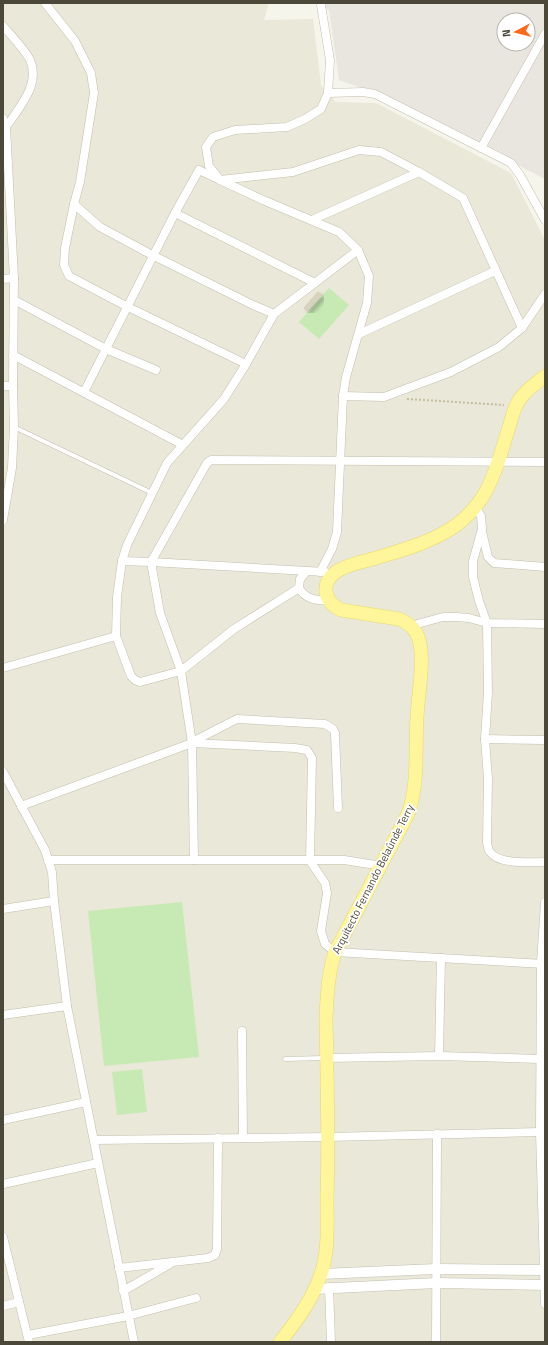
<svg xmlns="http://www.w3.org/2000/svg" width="548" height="1345" font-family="'Titillium Web',sans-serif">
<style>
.residential{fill:#eae8d9}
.industrial{fill:#e9e6e0;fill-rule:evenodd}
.green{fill:#c7eab4}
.building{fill:#d8d3c0;stroke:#d3cdb3;filter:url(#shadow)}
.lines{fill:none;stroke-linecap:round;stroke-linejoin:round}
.service-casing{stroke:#c2bfad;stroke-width:5}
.minor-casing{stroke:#c2bfad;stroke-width:9}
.tertiary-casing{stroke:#c2bfad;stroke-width:11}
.primary-casing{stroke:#e7d969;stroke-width:14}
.path{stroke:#c4be9e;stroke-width:2;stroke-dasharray:2 2;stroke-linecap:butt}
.service{stroke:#fff;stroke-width:4}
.minor{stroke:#fff;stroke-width:8}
.tertiary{stroke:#fff;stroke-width:10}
.primary{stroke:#fff69b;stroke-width:13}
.labels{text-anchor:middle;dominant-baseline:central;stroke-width:3.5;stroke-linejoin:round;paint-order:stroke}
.street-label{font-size:11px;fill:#4b4739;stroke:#fff}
</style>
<defs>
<filter id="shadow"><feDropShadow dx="3.5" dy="3.5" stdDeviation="2" flood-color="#0004"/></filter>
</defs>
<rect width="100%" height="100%" fill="#f6f5ec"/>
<!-- residential -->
<polygon class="residential" points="3,3 269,3 264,20 313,19 321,85 336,102 376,103 511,173 545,240 545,1342 3,1342"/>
<!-- industrial -->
<path class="industrial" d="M317,3H545V179L383,96L339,80L329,10ZM504,20H528V44H504Z"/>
<!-- green -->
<g class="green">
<polygon points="329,288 349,305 319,339 299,322"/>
<polygon points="182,902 199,1057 104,1066 88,911"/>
<polygon points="142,1069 147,1112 117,1115 112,1072"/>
</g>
<!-- building -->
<polygon class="building" points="318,292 322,295 307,311 304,308"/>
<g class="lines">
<!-- service casing -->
<g class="service-casing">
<g id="service">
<polyline points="14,427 152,493"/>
<polyline points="285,1059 324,1058"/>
</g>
</g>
<!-- minor casing -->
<g class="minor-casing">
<g id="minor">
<polyline points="45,3 75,41 91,73 94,93 80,182 74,204 100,227 154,256 253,305 274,314"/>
<path d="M3,26C10,34 26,51 30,60C41,84 19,108 6,127"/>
<polyline points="328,93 363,92 375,94 511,163 520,175 545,220"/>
<polyline points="3,118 6,127 14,278 13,386 14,427 12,468 3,520"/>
<polyline points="481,148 545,34"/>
<polyline points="74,204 65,248 64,265 69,276 128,307 246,364"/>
<polyline points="175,213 199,170 220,180 293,172 359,150 381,152 419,172 463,198 522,328"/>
<polyline points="312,220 419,172"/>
<polyline points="3,279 14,278"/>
<polyline points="14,300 106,349 156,370"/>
<polyline points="359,334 495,271"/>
<polyline points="13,355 183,445"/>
<polyline points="3,386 13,386"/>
<polyline points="84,392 175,213 315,283"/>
<polyline points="343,396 384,397 451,372 499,347 522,328 545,294"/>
<path d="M475,507L481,516L482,529L473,561V577L479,601L487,623L488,692L485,739L488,779L487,843C488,846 488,850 490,852C499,865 531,862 545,862"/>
<polyline points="482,532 488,557 494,563 545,567"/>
<polyline points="122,561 151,562 325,572"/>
<polyline points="307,571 300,579 299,588 234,629 181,671 140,682 135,680 131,676 116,636 117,597 122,561 127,545 167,463 224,399 246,364 274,314 358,250"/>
<polyline points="320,572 332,549 337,532 343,396 346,377 367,303 369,276 358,250 339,232 263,200 220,180 209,166 206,147 213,137 235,130 287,127 305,119 321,109 328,93 330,60 321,5 322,3"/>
<path d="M299,588C306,600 316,600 329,601"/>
<polyline points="410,626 443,617 456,617 469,618 487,623 545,624"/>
<polyline points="3,668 116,636"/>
<polyline points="485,739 545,740"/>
<polyline points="192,742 237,719 325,724 333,729 335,733 338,808"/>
<polyline points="3,772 45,850 52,872 54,901 67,1006 134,1342"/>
<polyline points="21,806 192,743 295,748 307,750 312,758 310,861 325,883 327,893 321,931 325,944 335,952 545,964"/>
<polyline points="48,860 344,860 382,866"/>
<polyline points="194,860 192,743 181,671 160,613 151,562 207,463 211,460 545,462"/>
<polyline points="545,902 541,964 540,1132 545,1304"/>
<polyline points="3,909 54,901"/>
<polyline points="3,1015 67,1006"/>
<polyline points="242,1031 243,1138"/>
<polyline points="439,1056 441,958"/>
<polyline points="326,1058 439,1056 540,1059"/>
<polyline points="3,1120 86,1102"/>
<polyline points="94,1140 328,1137 540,1132"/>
<polyline points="3,1184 98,1163"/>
<polyline points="3,1237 29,1342"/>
<polyline points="119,1268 208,1258 215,1255 217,1249 218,1138"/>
<polyline points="329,1287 331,1342"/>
<polyline points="123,1291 170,1264"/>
<polyline points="3,1306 19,1302"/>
<polyline points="28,1335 128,1316 196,1298"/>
<polyline points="436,1342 437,1134"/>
</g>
</g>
<!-- tertiary casing -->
<g class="tertiary-casing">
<g id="tertiary">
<polyline points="321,1274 436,1269 545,1270"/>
<polyline points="315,1289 436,1283 545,1285"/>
</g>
</g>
<!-- primary casing -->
<g class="primary-casing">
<path id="primary" d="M280,1342C296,1322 313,1299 321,1274C329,1251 327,1223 327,1198C329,1138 327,1078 326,1018C327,996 328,974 335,952L408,814C419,783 415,749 417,717C418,695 425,660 419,640C416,629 410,624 399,619L341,610C324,602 320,583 336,572C347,564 363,562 376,558C403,550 432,542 455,526C492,499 497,464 510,424C513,413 516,402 524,394C530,387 538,382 545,376"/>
</g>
<!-- path -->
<polyline class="path" points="407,399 504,405"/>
<!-- service -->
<use href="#service" class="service"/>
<!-- minor -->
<use href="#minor" class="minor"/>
<!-- tertiary -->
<use href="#tertiary" class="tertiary"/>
<!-- primary -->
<use href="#primary" class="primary"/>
</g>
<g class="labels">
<!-- street labels -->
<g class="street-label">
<text transform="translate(373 879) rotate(-63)">Arquitecto Fernando Belaúnde Terry</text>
</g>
</g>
<!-- border -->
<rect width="548" height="1345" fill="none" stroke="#4b4739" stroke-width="8"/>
<!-- north arrow -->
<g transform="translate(516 32) rotate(263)"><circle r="19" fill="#ffffff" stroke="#b7b5b0"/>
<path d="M0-3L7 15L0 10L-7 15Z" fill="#fd691b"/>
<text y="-6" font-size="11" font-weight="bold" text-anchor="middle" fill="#4b4739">N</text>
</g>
</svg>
